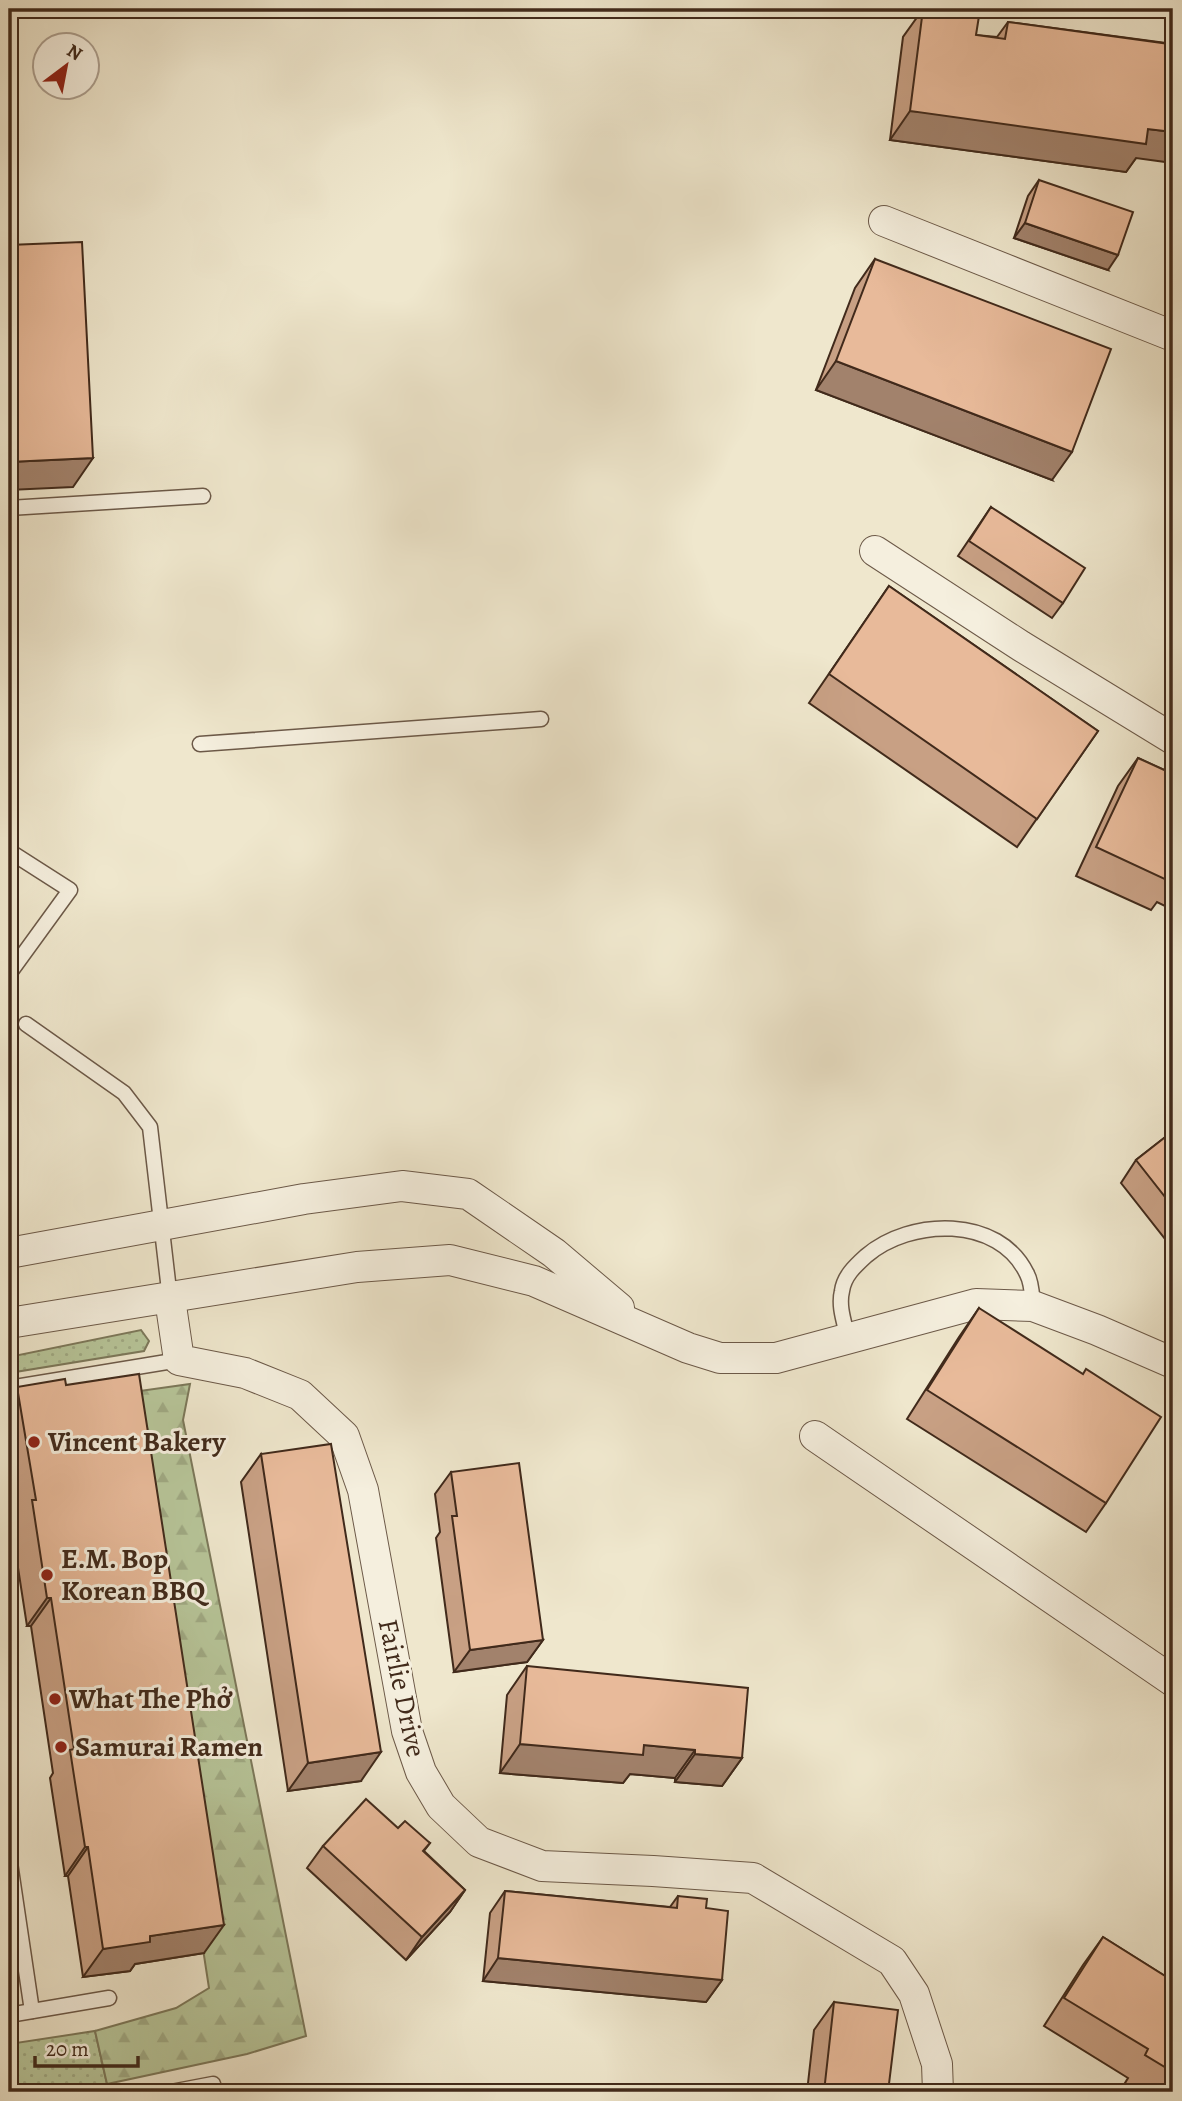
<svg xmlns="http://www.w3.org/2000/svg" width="1182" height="2101" font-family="Alegreya,serif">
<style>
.grass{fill:url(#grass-dots);stroke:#7c785a;stroke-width:2}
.forest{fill:url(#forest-firs);stroke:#7c785a;stroke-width:2}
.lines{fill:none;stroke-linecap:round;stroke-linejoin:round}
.lane-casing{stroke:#6c5948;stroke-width:17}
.street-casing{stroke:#6c5948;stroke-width:32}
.lane{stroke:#f5efde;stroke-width:14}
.street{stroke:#f5efde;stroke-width:30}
.wall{fill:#c8a084;stroke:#412a1b;stroke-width:2}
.shaded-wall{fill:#a2826c;stroke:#412a1b;stroke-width:2}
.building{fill:#e8ba9a;stroke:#412a1b;stroke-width:2}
.poi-dot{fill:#8f2418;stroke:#f5efde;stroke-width:2.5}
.labels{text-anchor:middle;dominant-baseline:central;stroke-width:6;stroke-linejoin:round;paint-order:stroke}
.poi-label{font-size:28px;font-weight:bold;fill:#412a1b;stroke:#f5efde;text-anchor:start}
.street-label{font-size:28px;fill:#412a1b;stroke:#f5efde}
</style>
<defs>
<pattern id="grass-dots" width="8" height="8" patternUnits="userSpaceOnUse" patternTransform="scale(1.75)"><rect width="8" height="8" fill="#b7c599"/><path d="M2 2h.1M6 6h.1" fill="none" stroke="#9fa983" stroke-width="1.8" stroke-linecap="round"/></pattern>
<pattern id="forest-firs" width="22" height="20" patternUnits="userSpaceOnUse" patternTransform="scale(1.75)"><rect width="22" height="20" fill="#b7c599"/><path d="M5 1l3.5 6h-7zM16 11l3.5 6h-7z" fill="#9fa983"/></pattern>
</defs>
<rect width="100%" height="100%" fill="#efe7cd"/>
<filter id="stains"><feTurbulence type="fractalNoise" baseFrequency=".00286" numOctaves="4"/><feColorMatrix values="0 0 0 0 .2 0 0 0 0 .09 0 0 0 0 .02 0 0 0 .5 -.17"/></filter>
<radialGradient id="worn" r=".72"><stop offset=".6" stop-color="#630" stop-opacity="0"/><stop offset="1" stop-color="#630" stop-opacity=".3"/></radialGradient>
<!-- grass -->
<g class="grass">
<polygon points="141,1330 149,1341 144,1351 9,1373 9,1357"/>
<polygon points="95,2031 107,2084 53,2092 9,2092 9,2044"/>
</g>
<!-- forest -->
<polygon class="forest" points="190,1384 183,1420 306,2036 247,2054 107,2084 95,2031 176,2008 209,1988 118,1394"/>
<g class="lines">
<!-- lane casing -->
<g class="lane-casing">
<g id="lane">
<polyline points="9,508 203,496"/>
<polyline points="200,744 541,719"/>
<polyline points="9,851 70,890 9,974"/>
<polyline points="26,1024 124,1093 150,1127 170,1299"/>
<path d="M848,1339C845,1324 838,1307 842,1291C844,1276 855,1266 866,1256C910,1218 999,1215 1027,1274C1032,1283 1032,1296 1033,1306"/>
<polyline points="9,1388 179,1360"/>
<polyline points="9,1856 32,2011"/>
<polyline points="9,2015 109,1998"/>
<polyline points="171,2092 213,2084 215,2092"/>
</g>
</g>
<!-- street casing -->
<g class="street-casing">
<g id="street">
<polyline points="884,221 1173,336"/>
<polyline points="875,551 1021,646 1173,739"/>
<polyline points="9,1253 304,1199 402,1186 468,1194 554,1253 619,1308"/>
<polyline points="170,1299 179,1360 245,1373 300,1395 344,1436 363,1490 407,1731 421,1772 441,1806 479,1842 542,1866 653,1871 753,1878 892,1961 914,1994 937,2064 938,2092"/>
<polyline points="9,1323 357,1267 450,1260 534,1281 688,1348 720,1358 776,1358 976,1304 1033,1306 1097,1330 1173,1363"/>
<polyline points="815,1436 1173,1681"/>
</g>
</g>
<!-- lane -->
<use href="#lane" class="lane"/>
<!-- street -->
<use href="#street" class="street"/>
</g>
<!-- wall -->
<g class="wall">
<polygon points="923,9 976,35 997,37 1008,22 1166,43 1171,35 1173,35 1136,158 1126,172 890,140 903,37"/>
<polygon points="1039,180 1108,270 1014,238 1028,196"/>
<polygon points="875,259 1052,480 816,390 855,288"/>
<polygon points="991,507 1063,603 1052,618 958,556"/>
<polygon points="889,586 1098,731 1017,847 809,703"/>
<polygon points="1138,758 1173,774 1173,910 1157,902 1151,910 1076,876 1118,786"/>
<polygon points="1173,1131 1173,1249 1121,1183 1136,1160"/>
<polygon points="979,1308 1106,1503 1086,1532 907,1419 959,1337"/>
<polygon points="17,1387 204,1953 135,1964 130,1971 83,1977 68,1876 65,1876 50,1778 53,1773 31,1626 27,1626 12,1529 16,1524 9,1483 9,1399"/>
<polygon points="261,1454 361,1781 288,1791 241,1482"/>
<polygon points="451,1472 543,1640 527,1662 454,1672 436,1538 440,1532 435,1494"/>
<polygon points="527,1666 742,1758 722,1786 675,1782 675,1778 630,1774 623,1783 500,1773 507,1695"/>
<polygon points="398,1828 430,1843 424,1851 465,1890 450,1912 406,1960 307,1868 323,1846"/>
<polygon points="505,1891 670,1907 678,1896 706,1908 722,1980 706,2002 483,1981 490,1913"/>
<polygon points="1103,1937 1173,1981 1173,2092 1139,2092 1125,2083 1128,2078 1044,2026 1083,1965"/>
<polygon points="834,2002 888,2092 807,2092 814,2030"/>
</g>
<!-- shaded-wall -->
<g class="shaded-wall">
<polygon points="910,111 1148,129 1173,132 1173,163 1136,158 1126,172 890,140"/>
<polygon points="1025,223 1118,255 1108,270 1014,238"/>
<polygon points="836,361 1072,452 1052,480 816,390"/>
<polygon points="93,458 73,487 9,490 9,462"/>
<polygon points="47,1598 51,1598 31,1626 27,1626"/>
<polygon points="543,1640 527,1662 454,1672 470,1650"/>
<polygon points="520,1744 644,1745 695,1750 675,1778 630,1774 623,1783 500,1773"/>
<polygon points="381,1752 361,1781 288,1791 308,1763"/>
<polygon points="695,1754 742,1758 722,1786 675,1782"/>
<polygon points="85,1847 88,1847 68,1876 65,1876"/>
<polygon points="465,1890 450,1912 406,1960 422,1937"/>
<polygon points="224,1925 204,1953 135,1964 130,1971 83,1977 103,1949 150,1936"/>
<polygon points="498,1958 722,1980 706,2002 483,1981"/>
</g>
<!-- building -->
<g class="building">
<polygon points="923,9 979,16 976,35 1005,39 1008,22 1170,44 1171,35 1173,35 1173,132 1148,129 1146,144 910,111"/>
<polygon points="1039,180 1133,212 1118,255 1025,223"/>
<polygon points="82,242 93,458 9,462 9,245"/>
<polygon points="875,259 1111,349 1072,452 836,361"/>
<polygon points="991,507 1085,568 1063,603 969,541"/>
<polygon points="889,586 1098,731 1037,819 829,674"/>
<polygon points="1138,758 1173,774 1173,877 1171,882 1096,847"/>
<polygon points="1173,1131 1173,1207 1136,1160"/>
<polygon points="979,1308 1083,1374 1086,1369 1161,1417 1106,1503 927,1390"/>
<polygon points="139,1374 224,1925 150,1936 150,1942 103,1949 88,1847 85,1847 70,1750 74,1749 51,1598 47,1598 32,1500 36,1500 17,1387 65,1379 66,1385"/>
<polygon points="331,1444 381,1752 308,1763 261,1454"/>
<polygon points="519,1463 543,1640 470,1650 452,1516 457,1516 451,1472"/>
<polygon points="527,1666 748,1688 742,1758 695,1754 695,1750 644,1745 643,1755 520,1744"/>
<polygon points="366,1799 398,1828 405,1821 430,1843 423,1851 465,1890 422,1937 323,1846"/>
<polygon points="505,1891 677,1908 678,1896 707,1899 706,1908 728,1911 722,1980 498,1958"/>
<polygon points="1103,1937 1173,1981 1173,2072 1145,2055 1148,2049 1064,1998"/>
<polygon points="834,2002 898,2010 888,2092 824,2092"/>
</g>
<!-- markers -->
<g class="poi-dot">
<circle cx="34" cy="1442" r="7"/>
<circle cx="47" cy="1575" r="7"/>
<circle cx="55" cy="1699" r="7"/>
<circle cx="61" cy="1747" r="7"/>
</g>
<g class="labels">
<!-- poi labels -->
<g class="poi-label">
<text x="48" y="1442">Vincent Bakery</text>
<text x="61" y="1559">E.M. Bop<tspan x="61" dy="32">Korean BBQ</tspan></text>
<text x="69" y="1699">What The Phở</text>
<text x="75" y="1747">Samurai Ramen</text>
</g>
<!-- street labels -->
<g class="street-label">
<text transform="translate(402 1688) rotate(78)">Fairlie Drive</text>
</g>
</g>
<!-- margin -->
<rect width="1182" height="2101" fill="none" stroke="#efe7cd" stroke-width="35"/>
<rect x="10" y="10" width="1161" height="2080" fill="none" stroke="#412a1b" stroke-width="3.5"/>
<rect x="18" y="18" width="1147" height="2066" fill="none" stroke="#412a1b" stroke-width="2"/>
<!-- north arrow -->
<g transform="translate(66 66) rotate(32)"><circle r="33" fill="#f5efde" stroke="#ada090" stroke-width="2"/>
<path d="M0-5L12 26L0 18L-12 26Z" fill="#8f2418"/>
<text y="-10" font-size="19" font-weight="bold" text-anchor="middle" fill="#412a1b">N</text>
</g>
<!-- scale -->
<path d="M35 2056v10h103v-10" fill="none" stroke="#412a1b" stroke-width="3.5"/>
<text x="46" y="2056" font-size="21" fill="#412a1b" stroke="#f5efde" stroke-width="5" paint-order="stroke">20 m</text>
<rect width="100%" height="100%" filter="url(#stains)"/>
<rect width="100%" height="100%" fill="url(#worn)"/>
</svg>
